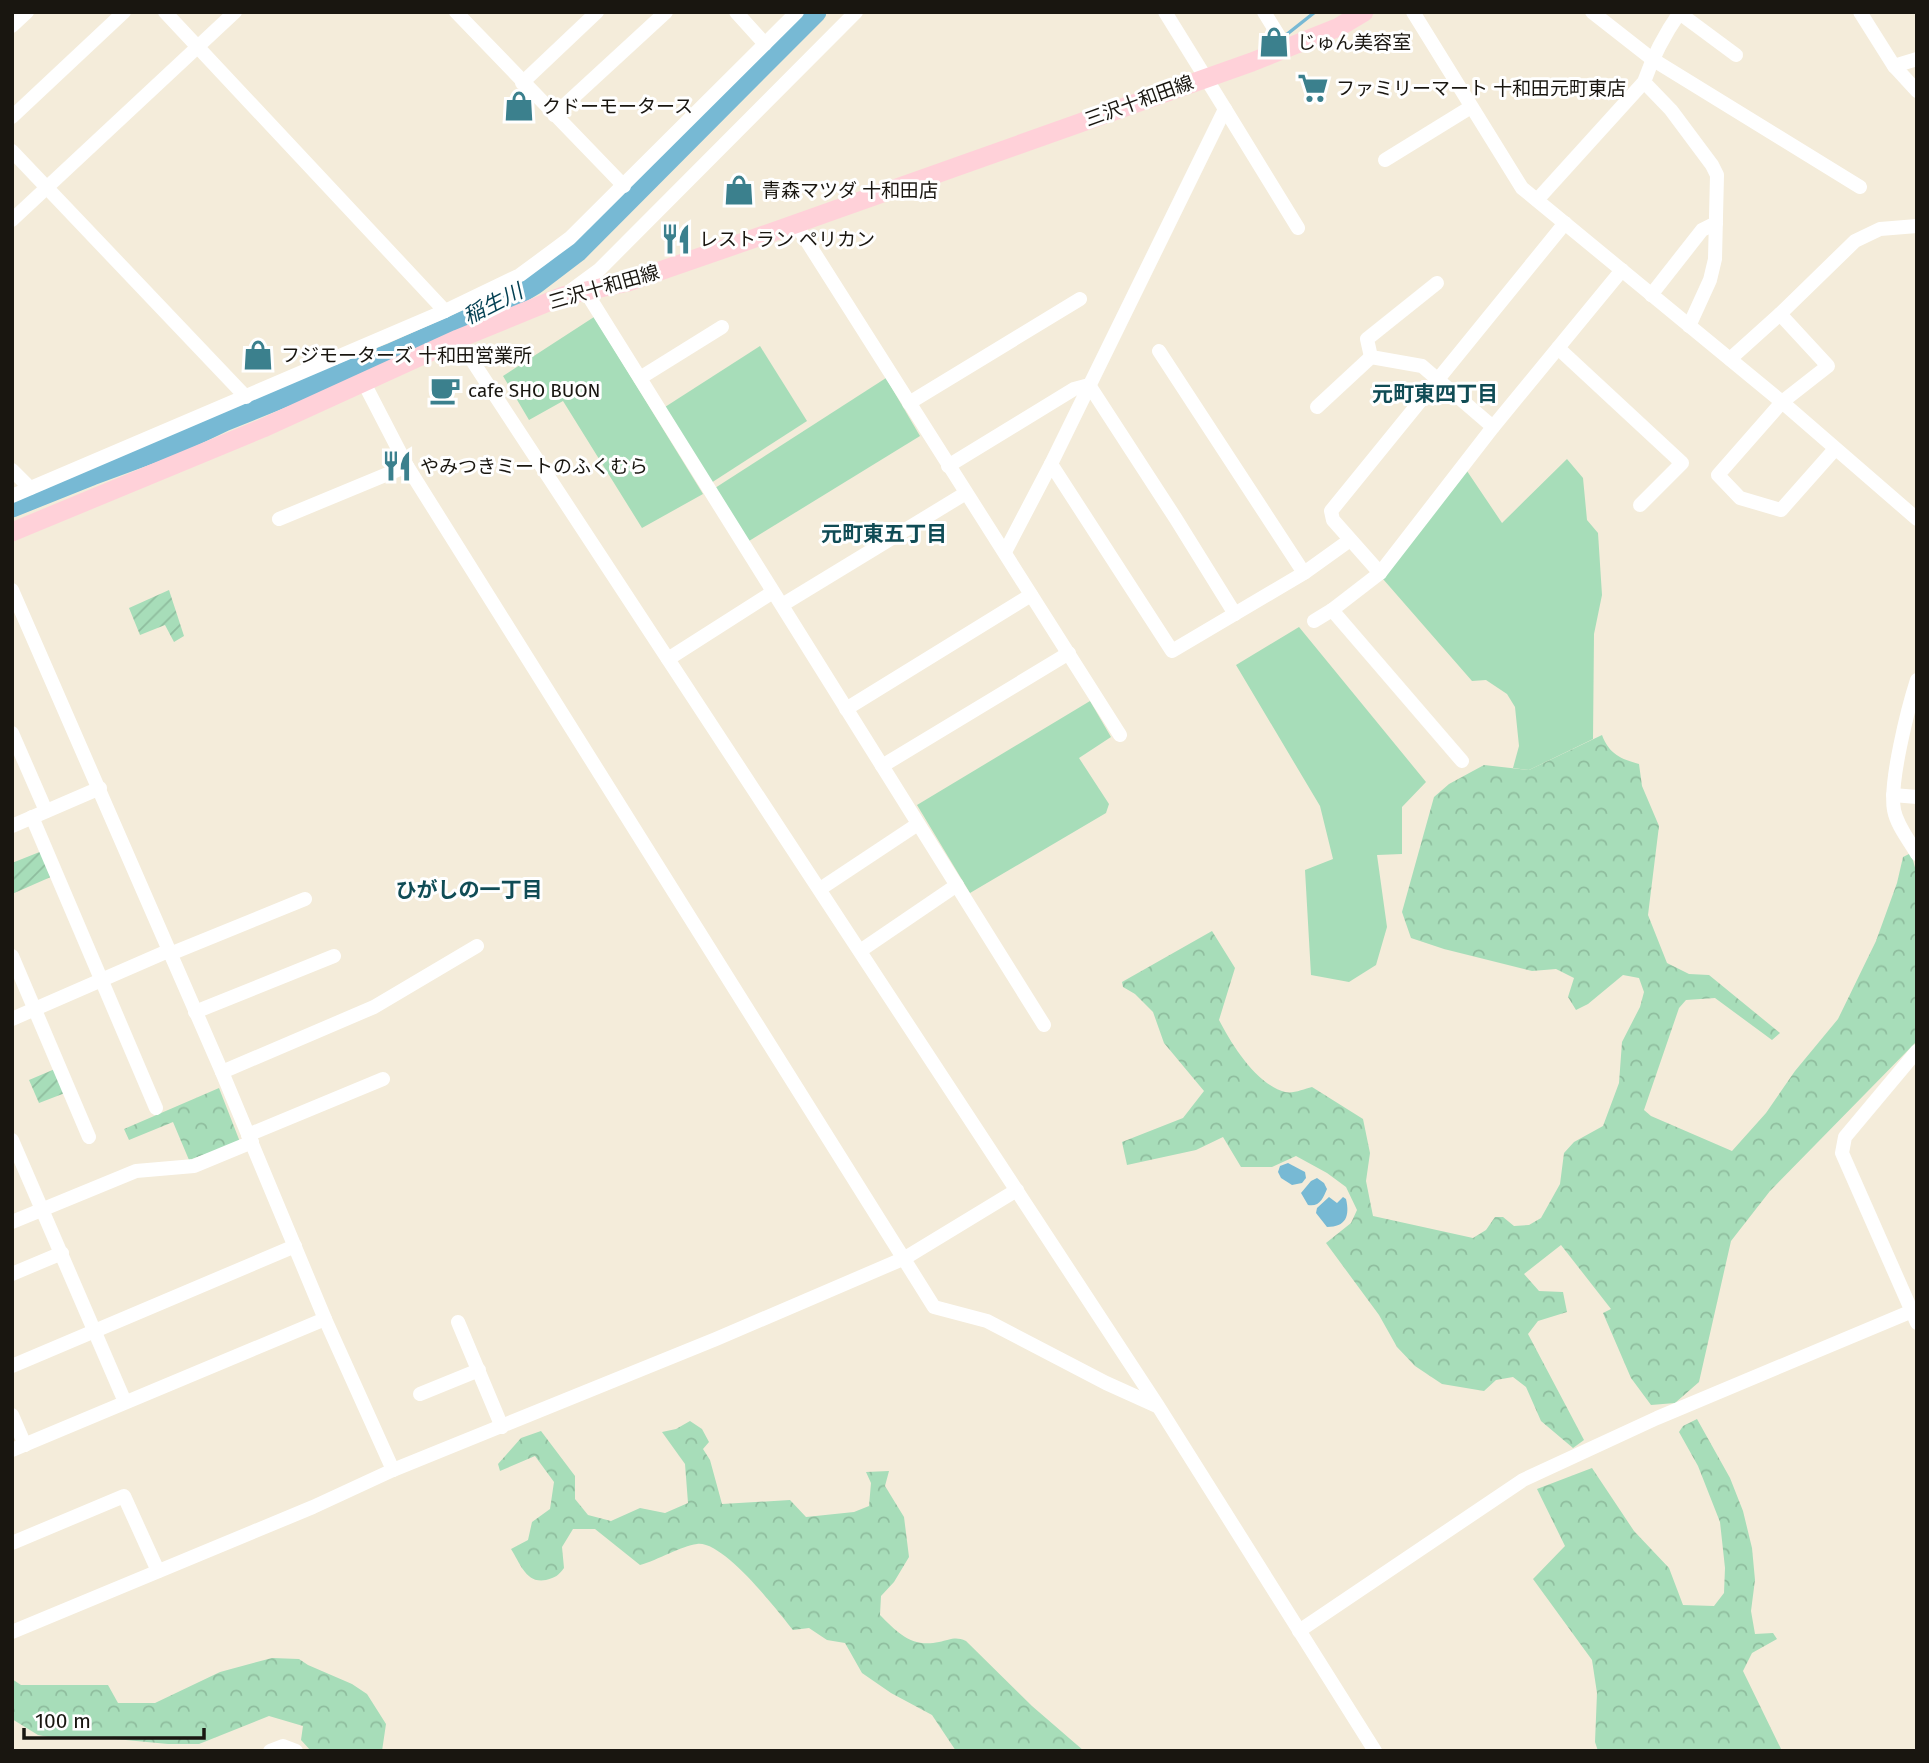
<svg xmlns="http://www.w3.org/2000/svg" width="1929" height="1763" font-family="'Fira Sans','Noto Sans JP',sans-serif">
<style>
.grass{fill:#a7ddb9}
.forest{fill:url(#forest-crowns)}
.garden{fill:url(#garden-furrows)}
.water{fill:#77b9d4}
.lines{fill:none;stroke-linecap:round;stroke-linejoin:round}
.stream{stroke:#77b9d4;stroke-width:3.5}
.river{stroke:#77b9d4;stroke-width:21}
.minor{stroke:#fff;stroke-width:14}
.major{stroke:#ffd1d9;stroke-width:19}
.labels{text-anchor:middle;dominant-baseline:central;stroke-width:6;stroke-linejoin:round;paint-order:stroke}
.poi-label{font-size:19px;fill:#191610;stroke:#fff;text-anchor:start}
.street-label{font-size:19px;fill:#191610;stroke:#fff}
.water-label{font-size:21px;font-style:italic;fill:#023f52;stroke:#fff}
.neighbourhood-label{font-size:21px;font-weight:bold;fill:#104c55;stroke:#fff}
</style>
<defs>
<pattern id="forest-crowns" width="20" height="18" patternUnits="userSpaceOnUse" patternTransform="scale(1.75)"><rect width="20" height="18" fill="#a7ddb9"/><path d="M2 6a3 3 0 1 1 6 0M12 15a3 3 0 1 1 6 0" fill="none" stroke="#8fbd9e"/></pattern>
<pattern id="garden-furrows" width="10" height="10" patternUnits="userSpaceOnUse" patternTransform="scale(1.75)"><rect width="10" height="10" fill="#a7ddb9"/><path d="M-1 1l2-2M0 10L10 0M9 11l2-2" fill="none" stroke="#8fbd9e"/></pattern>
</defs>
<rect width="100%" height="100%" fill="#f4ecda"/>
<!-- grass -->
<g class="grass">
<polygon points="594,317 703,494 642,528 563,401 529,420 503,376"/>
<polygon points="760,346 807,421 711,483 665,407"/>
<polygon points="886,378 920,436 749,541 715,488"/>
<polygon points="1567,459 1583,478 1587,520 1598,533 1602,595 1594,634 1593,739 1529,770 1513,768 1519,746 1515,707 1507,694 1486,680 1472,681 1383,579 1467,471 1502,523"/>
<polygon points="1299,627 1426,782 1402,807 1402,854 1377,855 1387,927 1376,965 1349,982 1311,975 1305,870 1333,859 1320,806 1236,665"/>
<polygon points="1090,701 1111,737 1079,758 1109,804 1106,813 970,893 917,805"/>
</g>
<!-- forest -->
<g class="forest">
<path d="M1602,735C1609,754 1621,759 1639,764L1642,786L1659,826L1648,915L1667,963L1689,974L1709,975L1780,1033L1772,1040L1715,998L1686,1000L1679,1008L1644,1110L1651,1116L1732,1151L1766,1113L1795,1071L1838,1019L1876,941L1897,883L1903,857L1911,853L1917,875V1041L1770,1191L1731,1241L1699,1382L1675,1403L1651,1405L1631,1378L1603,1313L1611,1309L1561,1245L1524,1274L1539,1291L1563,1292L1567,1312L1538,1321L1528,1334L1584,1440L1573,1448L1541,1421L1526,1387L1513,1377L1496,1380L1484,1391L1442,1384L1415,1366L1397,1347L1379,1315L1326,1243L1351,1223L1357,1210L1346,1187L1327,1173L1296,1156L1272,1167H1241L1223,1137L1196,1150L1127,1165L1122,1142L1183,1118L1204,1091L1164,1043L1153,1012L1135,994L1123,987L1122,982L1212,931L1235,968L1219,1020C1232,1045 1256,1084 1285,1092C1293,1094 1304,1089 1312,1087L1363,1119L1370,1153L1366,1181L1373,1216L1473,1238L1486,1230L1495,1217H1503L1514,1226L1529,1225L1541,1218L1560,1184L1564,1153L1574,1142L1603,1126L1619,1083L1622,1042L1640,1007L1644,992L1639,978L1623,975L1588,1004L1576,1010L1568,997L1574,978L1556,969L1532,971L1444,949L1411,938L1402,912L1434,797L1449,784L1484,765L1529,770Z"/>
<polygon points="219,1088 240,1142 189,1160 173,1122 129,1140 124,1129"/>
<polygon points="1697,1419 1730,1478 1743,1511 1752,1548 1755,1580 1751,1611 1755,1634 1773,1633 1777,1639 1752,1653 1743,1671 1782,1751 1598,1751 1595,1742 1597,1693 1592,1660 1533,1579 1565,1546 1537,1489 1592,1468 1634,1531 1669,1568 1683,1605 1714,1606 1724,1593 1725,1568 1720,1522 1698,1466 1679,1432 1683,1426"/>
<path d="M690,1421L702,1429L709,1442L703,1449L710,1460L722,1504L790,1500L806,1517L854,1512L869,1506L871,1483L866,1472L889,1471L885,1486L904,1517L909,1557L894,1582L881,1596L880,1615C897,1632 911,1648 939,1642C950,1640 955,1636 966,1641L1032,1706L1084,1751H956L932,1715L891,1693L862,1673L845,1643L827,1640L809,1628L793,1630C777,1610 723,1540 697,1544C681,1546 658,1560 640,1565L595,1529H573L562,1547L564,1568C558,1576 556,1577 546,1580C526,1584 520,1563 511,1549L528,1540L532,1522L550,1509L554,1482L535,1456L500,1471L498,1464L521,1438L541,1431L575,1476V1499L588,1515L611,1521L640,1508L665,1513L688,1503L685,1464L662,1432L676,1429Z"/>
<polygon points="272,1658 299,1659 308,1665 352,1684 367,1694 386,1724 382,1751 311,1751 301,1740 303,1726 269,1716 199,1744 168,1744 94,1737 58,1739 38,1735 12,1719 12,1679 21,1685 108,1685 118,1703 155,1703 220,1672"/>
</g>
<!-- garden -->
<g class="garden">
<polygon points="169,590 184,636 174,642 165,625 140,635 129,608"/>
<polygon points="42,851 53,876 12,894 12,863"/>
<polygon points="55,1069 65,1093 39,1103 29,1080"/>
</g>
<!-- water -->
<g class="water">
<polygon points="1288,1163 1305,1172 1306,1178 1302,1183 1292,1185 1281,1178 1278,1172 1280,1166"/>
<path d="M1317,1178L1324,1183L1327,1189C1323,1198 1320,1207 1308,1205L1301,1193L1311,1181Z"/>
<path d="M1329,1197L1337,1203L1343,1197L1346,1199C1350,1216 1346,1227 1327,1227L1316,1213L1317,1208Z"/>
</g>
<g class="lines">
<!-- stream -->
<polyline class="stream" points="1286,35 1315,12"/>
<!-- river -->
<polyline class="river" points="12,507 92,475 176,444 224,421 390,354 471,318 505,302 535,284 577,252 816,12"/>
<!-- minor -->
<g class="minor">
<polyline points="165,12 445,311"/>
<polyline points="456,12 624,186"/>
<polyline points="736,12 765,44"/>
<polyline points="1264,12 1287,49"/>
<polyline points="1413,12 1522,188 1782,402 1917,519"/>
<polyline points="1592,12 1652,59 1860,187"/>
<polyline points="1678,12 1736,55"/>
<polyline points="1860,12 1894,66 1917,59"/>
<polyline points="12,26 27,12"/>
<polyline points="1894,66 1917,91"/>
<polyline points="1644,82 1671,110 1712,165 1717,175 1715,259 1710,280 1689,326"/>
<polyline points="522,83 597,12"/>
<polyline points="1225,109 1298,228"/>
<polyline points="554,115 666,12"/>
<polyline points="12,117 124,12"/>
<polyline points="12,151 246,397"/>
<polyline points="1385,160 1471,107"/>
<path d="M1537,200L1644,82C1653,56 1664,35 1680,12"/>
<polyline points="12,220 235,12"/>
<polyline points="1565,223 1331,511 1333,520 1380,573 1493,427 1622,270"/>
<polyline points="796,224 1120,735"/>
<polyline points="1437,283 1367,339 1371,357 1422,366 1493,427"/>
<polyline points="569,292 599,270 856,12"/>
<polyline points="586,292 1044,1025"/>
<polyline points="1651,295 1702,230 1716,223"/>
<polyline points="1780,314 1855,241 1880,229 1917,226"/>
<polyline points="458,339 1158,1406 1375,1751"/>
<polyline points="1558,348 1682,463 1640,505"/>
<polyline points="1159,351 1304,573"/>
<polyline points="1730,359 1780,314 1828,366 1782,402 1718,475 1740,498 1781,510 1835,449"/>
<polyline points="640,378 722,327"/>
<polyline points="363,381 407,466 934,1307 987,1321 1106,1383 1157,1406"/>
<polyline points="909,403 1080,299"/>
<polyline points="1317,407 1371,357"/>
<polyline points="1051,464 1225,109 1165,12"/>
<polyline points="948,466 1074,389 1089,385 1176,519 1235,614"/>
<polyline points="12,470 30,488"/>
<polyline points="12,496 445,311 520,275 570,238 797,12"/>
<polyline points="279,519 407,466"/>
<polyline points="1005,552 1051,464 1172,651 1304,573 1350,540"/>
<polyline points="1380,573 1332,610 1462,761"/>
<polyline points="12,590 222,1072 325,1319 393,1470"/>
<polyline points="782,605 966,493"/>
<polyline points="1314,621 1332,610"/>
<polyline points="668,659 773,592"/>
<path d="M1917,680C1908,708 1889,783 1894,810C1897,826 1909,840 1917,854"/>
<polyline points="846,709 1031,595"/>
<polyline points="12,733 46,811"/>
<polyline points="882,766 1069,653"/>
<polyline points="1893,795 1917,797"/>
<polyline points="32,817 156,1108"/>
<polyline points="12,826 100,788"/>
<polyline points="820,889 918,824"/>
<polyline points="860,951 957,885"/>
<polyline points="170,954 305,899"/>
<polyline points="12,956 89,1137"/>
<polyline points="195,1012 334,956"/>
<polyline points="12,1019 168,951"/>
<polyline points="1917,1051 1845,1137 1842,1153 1917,1323"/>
<polyline points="222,1072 374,1007 477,946"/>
<polyline points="248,1135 383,1079"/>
<polyline points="12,1140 125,1402"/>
<polyline points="12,1222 136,1171 194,1166 252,1142"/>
<polyline points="12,1274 62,1253"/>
<polyline points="458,1322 502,1427"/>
<polyline points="12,1366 295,1246"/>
<polyline points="420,1394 479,1370"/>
<polyline points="12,1415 25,1445"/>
<polyline points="12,1450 325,1319"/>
<polyline points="12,1543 124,1496 158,1571"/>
<polyline points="1299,1631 1523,1480 1657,1418 1917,1309"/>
<polyline points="12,1632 313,1507 393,1470 716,1339 905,1258 1017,1190"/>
<polyline points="270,1751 283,1746 296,1751"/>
</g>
<!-- major -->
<polyline class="major" points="12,532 263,428 458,339 563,296 628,282 764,235 1252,62 1339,27 1364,12"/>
</g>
<!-- icons -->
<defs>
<g id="shop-bare" transform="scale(2.415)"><path d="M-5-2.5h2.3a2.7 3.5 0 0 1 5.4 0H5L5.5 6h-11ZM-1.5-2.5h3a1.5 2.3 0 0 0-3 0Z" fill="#3b808d" stroke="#fff" stroke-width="2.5" paint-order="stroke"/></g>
<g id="supermarket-bare" transform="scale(2.415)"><path d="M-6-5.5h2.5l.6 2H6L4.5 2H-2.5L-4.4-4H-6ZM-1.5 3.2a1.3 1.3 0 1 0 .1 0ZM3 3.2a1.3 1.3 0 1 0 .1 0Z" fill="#3b808d" stroke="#fff" stroke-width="2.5" paint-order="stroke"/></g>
<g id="restaurant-bare" transform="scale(2.415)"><path d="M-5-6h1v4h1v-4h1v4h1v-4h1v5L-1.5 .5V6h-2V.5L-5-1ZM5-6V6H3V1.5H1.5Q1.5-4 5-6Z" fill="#3b808d" stroke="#fff" stroke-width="2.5" paint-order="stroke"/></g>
<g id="cafe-bare" transform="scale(2.415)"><path d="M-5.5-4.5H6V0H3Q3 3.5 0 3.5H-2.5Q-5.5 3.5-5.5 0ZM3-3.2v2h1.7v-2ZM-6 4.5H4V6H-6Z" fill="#3b808d" stroke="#fff" stroke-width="2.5" paint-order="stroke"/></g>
</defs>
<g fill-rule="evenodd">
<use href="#shop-bare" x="1274" y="42"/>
<use href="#supermarket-bare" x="1313" y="88"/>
<use href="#shop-bare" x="519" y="106"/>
<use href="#shop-bare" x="739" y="190"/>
<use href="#restaurant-bare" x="676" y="239"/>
<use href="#shop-bare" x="258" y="355"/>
<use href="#cafe-bare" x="445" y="390"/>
<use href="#restaurant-bare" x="397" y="466"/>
</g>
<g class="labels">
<!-- poi labels -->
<g class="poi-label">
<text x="1297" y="42">じゅん美容室</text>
<text x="1336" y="88">ファミリーマート 十和田元町東店</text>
<text x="542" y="106">クドーモータース</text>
<text x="762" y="190">青森マツダ 十和田店</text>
<text x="699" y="239">レストラン ペリカン</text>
<text x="281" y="355">フジモーターズ 十和田営業所</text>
<text x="468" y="390">cafe SHO BUON</text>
<text x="420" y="466">やみつきミートのふくむら</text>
</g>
<!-- street labels -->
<g class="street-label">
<text transform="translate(1139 101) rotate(-20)">三沢十和田線</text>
<text transform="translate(604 287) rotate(-16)">三沢十和田線</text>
</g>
<!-- water labels -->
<g class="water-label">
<text transform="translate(493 304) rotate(-27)">稲生川</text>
</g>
<!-- neighbourhood labels -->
<g class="neighbourhood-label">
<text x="1435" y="394">元町東四丁目</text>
<text x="884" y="534">元町東五丁目</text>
<text x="469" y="890">ひがしの一丁目</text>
</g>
</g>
<!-- border -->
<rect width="1929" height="1763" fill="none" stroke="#191610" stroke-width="28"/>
<!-- scale -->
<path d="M24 1728v10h180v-10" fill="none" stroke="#191610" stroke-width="3.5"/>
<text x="35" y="1728" font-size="21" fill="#191610" stroke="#ffffff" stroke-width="5" paint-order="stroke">100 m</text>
</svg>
